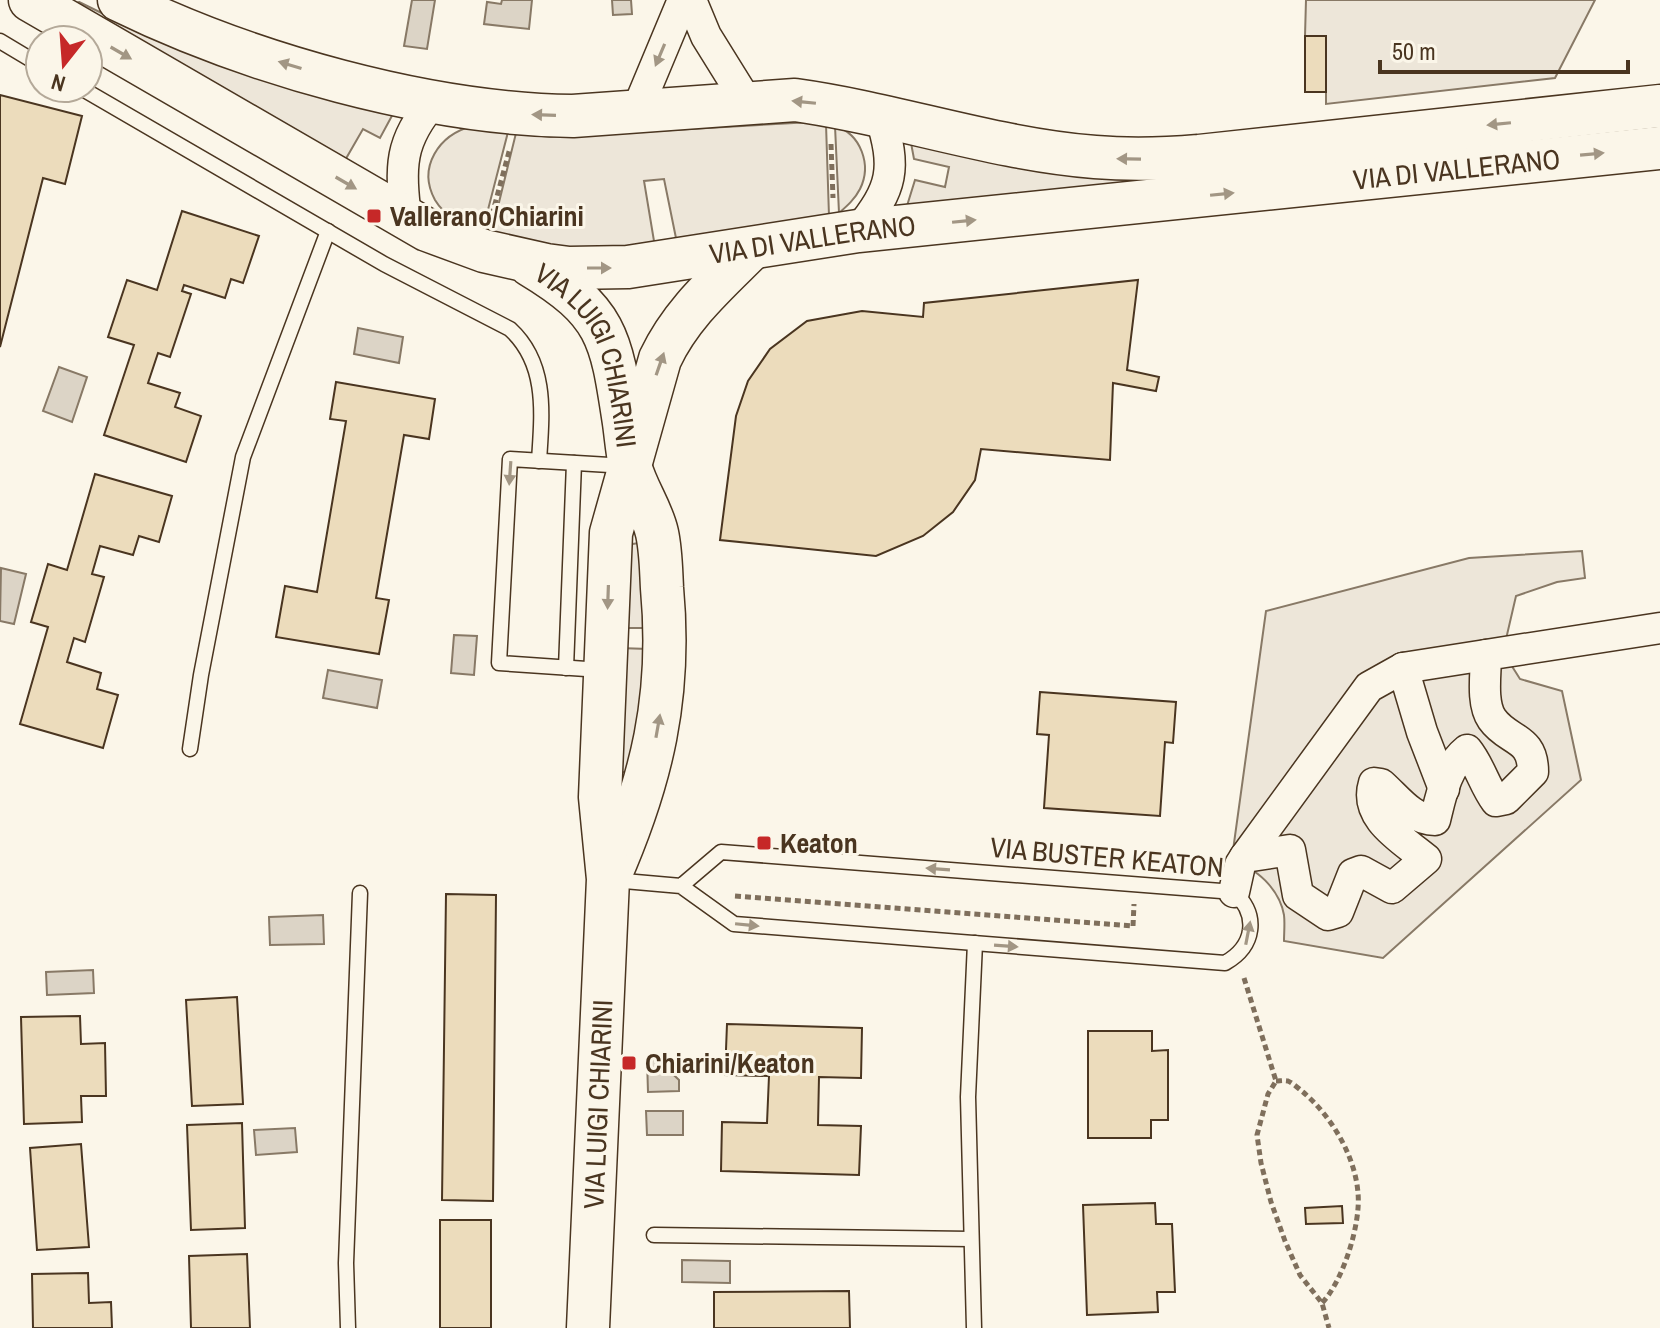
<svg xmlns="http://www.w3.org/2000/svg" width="1660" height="1328" font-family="'Archivo Narrow',sans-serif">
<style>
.green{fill:#ede6d9;stroke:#887966;stroke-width:2}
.water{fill:#dcd4c6;stroke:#887966;stroke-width:2}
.building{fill:#ecdcbc;stroke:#4a3520;stroke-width:2}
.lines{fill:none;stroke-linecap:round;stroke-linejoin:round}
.lane-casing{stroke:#4a3520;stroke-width:17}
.street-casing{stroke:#4a3520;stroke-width:33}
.secondary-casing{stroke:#4a3520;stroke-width:45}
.path{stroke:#7f6f5c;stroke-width:5;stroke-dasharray:6 4;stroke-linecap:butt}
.lane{stroke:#fbf6e9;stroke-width:14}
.street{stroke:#fbf6e9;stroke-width:30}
.secondary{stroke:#fbf6e9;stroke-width:42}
.oneway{fill:#a29684}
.poi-dot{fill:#c62828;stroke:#fbf6e9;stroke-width:3}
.labels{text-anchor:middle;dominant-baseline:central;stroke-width:6;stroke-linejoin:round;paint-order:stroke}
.street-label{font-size:28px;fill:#4a3520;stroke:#fbf6e9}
.poi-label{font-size:28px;font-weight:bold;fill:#4a3520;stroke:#fbf6e9;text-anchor:start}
</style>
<rect width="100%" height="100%" fill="#fbf6e9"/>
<!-- green -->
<g class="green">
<polygon points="1306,0 1595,0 1555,78 1326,104 1326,36 1305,36"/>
<polygon points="79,2 114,19 394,112 380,138 363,129 344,162 76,3"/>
<polygon points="812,122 826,124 829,216 677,243 664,179 644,181 655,247 565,249 491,235 516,133 550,137"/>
<path d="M472,126L508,132L482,233C465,226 445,217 435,200C417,167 439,135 472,126Z"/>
<path d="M835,126C861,134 872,165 860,189C855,199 847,206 839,213Z"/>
<polygon points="911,143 1153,178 1154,181 906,209 915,180 945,187 949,167 914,159"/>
<polygon points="639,543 647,628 621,628 626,545"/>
<path d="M1582,551L1585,578L1557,582L1516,596L1503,652L1520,679L1562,691L1581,780L1383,958L1284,941C1284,933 1285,923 1284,915C1280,892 1256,863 1231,865L1266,611L1469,558Z"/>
<polygon points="619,648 648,649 643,704 628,772 617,772"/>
</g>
<!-- water -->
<g class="water">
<polygon points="412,0 435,0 427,49 404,46"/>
<polygon points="502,0 532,0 529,29 484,24 487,2 501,4"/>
<polygon points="612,0 631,0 632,14 613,15"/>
<polygon points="358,328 403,337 399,363 354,354"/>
<polygon points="59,367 87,377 72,422 43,411"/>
<polygon points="1,568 26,574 14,624 0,621"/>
<polygon points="454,635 477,636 474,675 451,673"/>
<polygon points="328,670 382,680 377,708 323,698"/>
<polygon points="323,915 324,944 270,945 269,917"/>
<polygon points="93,970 94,993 47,995 46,972"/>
<polygon points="656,1058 679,1080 679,1091 648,1092 647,1059"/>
<polygon points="646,1111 683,1111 683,1135 647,1135"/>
<polygon points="295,1128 297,1152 256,1155 254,1130"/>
<polygon points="682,1260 730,1261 730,1283 682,1282"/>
</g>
<!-- building -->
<g class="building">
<rect x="1305" y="36" width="21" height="56"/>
<polygon points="0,95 82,116 65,184 43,178 0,347"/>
<polygon points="182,211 259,236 243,283 231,279 225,298 184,285 182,291 191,294 170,357 158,353 148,383 180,393 175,407 201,416 186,462 104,435 134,345 108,337 127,280 157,290"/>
<polygon points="1138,280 1127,370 1159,377 1156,391 1113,383 1110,460 981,449 975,480 953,512 923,536 876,556 720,540 736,416 748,381 770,349 807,321 862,311 923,317 924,303"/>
<polygon points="336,382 435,399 429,439 404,435 376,598 389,600 379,654 276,637 285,586 317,592 346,421 330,419"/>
<polygon points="95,474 172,496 159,542 139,536 133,555 100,546 92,574 104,577 85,642 74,638 67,662 101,673 97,689 118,695 103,748 20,724 48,627 31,622 48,564 67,570"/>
<polygon points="1040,692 1176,702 1173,743 1165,742 1160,816 1044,808 1049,735 1037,734"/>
<polygon points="446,894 496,895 493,1201 442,1200"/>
<polygon points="237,997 243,1104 192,1106 186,1000"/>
<polygon points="80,1016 81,1044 105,1043 106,1096 81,1096 82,1122 24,1124 21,1017"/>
<polygon points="727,1024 862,1028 861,1078 819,1077 818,1125 861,1126 859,1175 721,1171 722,1122 767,1123 769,1076 725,1075"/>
<polygon points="1088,1031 1152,1031 1152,1051 1168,1050 1168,1120 1151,1120 1151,1138 1088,1138"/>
<polygon points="242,1123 245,1228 191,1230 187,1125"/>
<polygon points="81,1144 89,1247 37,1250 30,1148"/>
<polygon points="1155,1203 1156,1224 1172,1224 1175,1292 1157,1292 1158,1312 1087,1315 1083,1205"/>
<polygon points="1342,1206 1343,1223 1306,1224 1305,1208"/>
<rect x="440" y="1220" width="51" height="108"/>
<polygon points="247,1254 250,1328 191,1328 189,1256"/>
<polygon points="88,1273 89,1303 111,1302 112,1328 33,1328 32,1274"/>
<polygon points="849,1291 850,1328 714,1328 714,1292"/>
</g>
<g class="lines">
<!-- lane casing -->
<g class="lane-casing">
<g id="lane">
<polyline points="0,41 40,65"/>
<path d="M81,88L384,264L510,329C548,364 542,414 539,461"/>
<polyline points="566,668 574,463"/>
<polyline points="601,670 499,663 510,459 626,466"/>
<polyline points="190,749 201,675 243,457 328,231"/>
<path d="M613,880L681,886L734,924L1225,963C1255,946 1259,915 1234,892L721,852L681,886"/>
<polyline points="654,1235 971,1239"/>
<polyline points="348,1328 346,1263 360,893"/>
<polyline points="974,1328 968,1097 975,943"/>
</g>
</g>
<!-- street casing -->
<g class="street-casing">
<g id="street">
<polyline points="691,0 706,36 747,102"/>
<polyline points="637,110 683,0"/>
<path d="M406,218C400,167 399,141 434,101"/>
<path d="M858,231C893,188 897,169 880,115"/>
<polyline points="1403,668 1422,732 1444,789"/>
<polyline points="1245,857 1369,687 1403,668 1486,655"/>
<path d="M1234,892L1240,865L1245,857L1290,850L1298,895L1328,915L1338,912L1353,874L1361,871L1392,888L1426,859C1402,839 1363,818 1374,783L1381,784C1398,799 1412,820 1435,820C1441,796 1446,767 1467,750C1480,766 1484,785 1496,801L1506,799L1533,772C1533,736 1508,742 1492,719C1481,703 1486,673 1486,655L1660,628"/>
</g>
</g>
<!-- secondary casing -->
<g class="secondary-casing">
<g id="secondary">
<path id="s1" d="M30,0L427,230L484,251L546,265L569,268L628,267L858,231L1660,148"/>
<path d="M119,0C250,64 427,114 573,116L795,100C896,114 993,149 1095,157C1130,160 1164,159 1199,156L1660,106"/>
<path id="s2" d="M530,265C608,312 611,337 624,423C626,437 627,452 630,465C636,489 652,510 657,533C661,551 661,570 662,588C672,696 652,780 609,878"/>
<path id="s3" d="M588,1328L608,879L600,797L611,533L660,359C681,314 717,283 751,249"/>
</g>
</g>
<!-- path -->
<g class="path">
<polyline points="831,144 833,198"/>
<polyline points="492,215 510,148"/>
<polyline points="735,896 1133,926"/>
<polyline points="1133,926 1134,904"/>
<polyline points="1244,978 1276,1081 1268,1094 1257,1135 1261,1163 1271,1202 1285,1241 1300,1275 1322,1303 1329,1328"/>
<path d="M1276,1081C1280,1081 1284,1080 1288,1081C1293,1083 1299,1089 1303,1092C1331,1116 1355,1155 1358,1193C1361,1224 1343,1281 1322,1303"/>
</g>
<!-- lane -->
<use href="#lane" class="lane"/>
<!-- street -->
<use href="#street" class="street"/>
<!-- secondary -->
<use href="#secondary" class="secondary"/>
</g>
<!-- one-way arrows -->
<defs><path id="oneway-solid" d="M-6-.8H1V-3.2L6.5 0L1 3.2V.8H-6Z" transform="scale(2)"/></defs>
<g class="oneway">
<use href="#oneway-solid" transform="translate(121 53) rotate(30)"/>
<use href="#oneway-solid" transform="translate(660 55) rotate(113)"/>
<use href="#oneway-solid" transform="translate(290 65) rotate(-163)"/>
<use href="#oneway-solid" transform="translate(804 102) rotate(-174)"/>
<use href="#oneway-solid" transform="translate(544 115) rotate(-178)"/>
<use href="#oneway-solid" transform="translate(1499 124) rotate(174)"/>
<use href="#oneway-solid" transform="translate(1592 154) rotate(-5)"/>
<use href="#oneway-solid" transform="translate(1129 159) rotate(-179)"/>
<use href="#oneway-solid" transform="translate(346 183) rotate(30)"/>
<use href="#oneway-solid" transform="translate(1222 194) rotate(-6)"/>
<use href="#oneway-solid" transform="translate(964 221) rotate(-6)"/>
<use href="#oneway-solid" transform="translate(599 268)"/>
<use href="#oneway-solid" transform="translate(660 364) rotate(-71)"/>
<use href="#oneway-solid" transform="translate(510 473) rotate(94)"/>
<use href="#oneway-solid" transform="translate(608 597) rotate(92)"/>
<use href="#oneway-solid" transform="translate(658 726) rotate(-80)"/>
<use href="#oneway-solid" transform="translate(938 869) rotate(-176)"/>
<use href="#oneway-solid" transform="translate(747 925) rotate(6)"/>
<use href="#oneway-solid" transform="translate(1248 933) rotate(-79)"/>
<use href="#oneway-solid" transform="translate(1006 946) rotate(4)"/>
</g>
<!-- markers -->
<g class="poi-dot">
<rect x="366" y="208" width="16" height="16" rx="4"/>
<rect x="756" y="835" width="16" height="16" rx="4"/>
<rect x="621" y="1055" width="16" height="16" rx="4"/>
</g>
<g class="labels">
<!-- street labels -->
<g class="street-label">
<text stroke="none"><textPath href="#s1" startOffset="1500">VIA DI VALLERANO</textPath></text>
<text stroke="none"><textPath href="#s1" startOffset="852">VIA DI VALLERANO</textPath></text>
<text stroke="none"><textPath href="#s2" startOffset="114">VIA LUIGI CHIARINI</textPath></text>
<text transform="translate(1107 857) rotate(5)">VIA BUSTER KEATON</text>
<text stroke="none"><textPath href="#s3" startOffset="224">VIA LUIGI CHIARINI</textPath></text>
</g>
<!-- poi labels -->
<g class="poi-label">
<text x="390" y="216">Vallerano/Chiarini</text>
<text x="780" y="843">Keaton</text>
<text x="645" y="1063">Chiarini/Keaton</text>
</g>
</g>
<!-- north arrow -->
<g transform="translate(64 64) rotate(197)"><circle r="38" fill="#fbf6e9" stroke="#b4a999" stroke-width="2"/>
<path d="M0-6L14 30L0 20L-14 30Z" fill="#c62828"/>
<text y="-12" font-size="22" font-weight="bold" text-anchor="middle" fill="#4a3520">N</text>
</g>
<!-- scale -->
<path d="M1380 60v12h248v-12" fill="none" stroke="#4a3520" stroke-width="4"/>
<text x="1392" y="60" font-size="24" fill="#4a3520" stroke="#fbf6e9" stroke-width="6" paint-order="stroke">50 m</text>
</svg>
